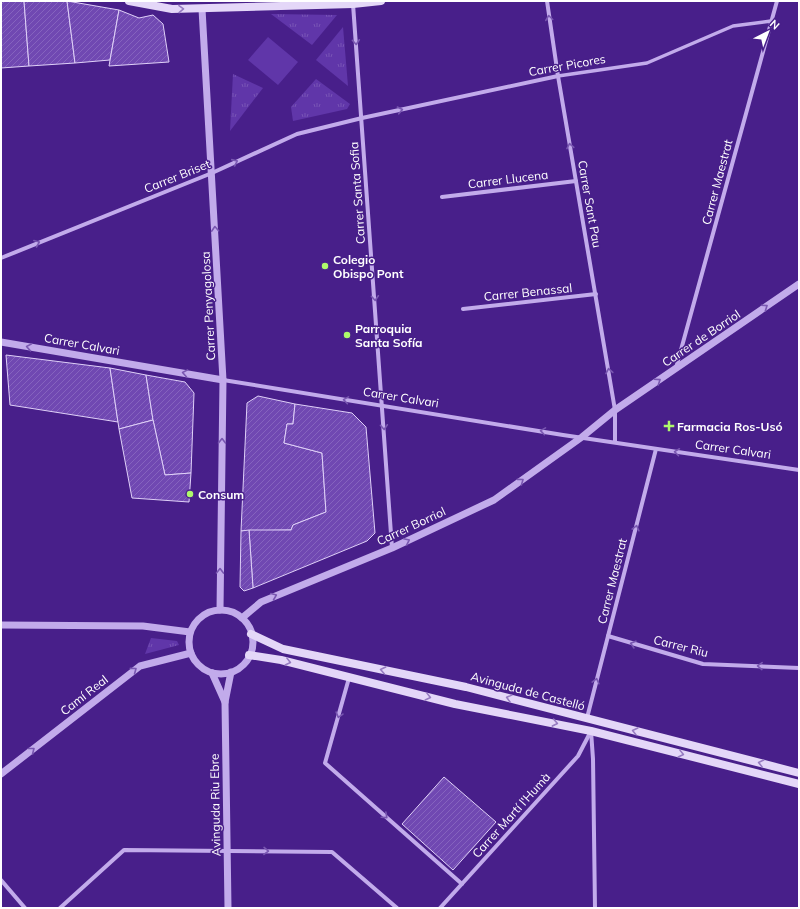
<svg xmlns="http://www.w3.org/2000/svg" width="800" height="909" font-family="Mulish,sans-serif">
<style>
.grass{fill:url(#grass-tufts)}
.green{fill:#6036a9}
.building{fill:url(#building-hatch);stroke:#dfd0f8}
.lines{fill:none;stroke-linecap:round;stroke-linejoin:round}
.pedestrian{stroke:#c2abeb;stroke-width:3.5}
.minor{stroke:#c2abeb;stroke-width:4}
.tertiary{stroke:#c2abeb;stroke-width:7}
.secondary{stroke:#e4d7f8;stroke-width:8}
.oneway{stroke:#967bc1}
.oneway2{stroke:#7957b1}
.poi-dot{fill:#aef96b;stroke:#481f8a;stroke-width:1.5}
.labels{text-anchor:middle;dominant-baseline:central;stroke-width:3;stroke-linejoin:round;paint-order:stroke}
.street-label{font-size:12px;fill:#fff;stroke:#481f8a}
.poi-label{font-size:12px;font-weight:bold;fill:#fff;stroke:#481f8a;text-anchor:start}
</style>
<defs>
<pattern id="grass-tufts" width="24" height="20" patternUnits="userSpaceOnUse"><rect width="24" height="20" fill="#6036a9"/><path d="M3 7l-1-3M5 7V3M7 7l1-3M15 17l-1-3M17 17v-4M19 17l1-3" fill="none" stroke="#7854b6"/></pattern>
<pattern id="building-hatch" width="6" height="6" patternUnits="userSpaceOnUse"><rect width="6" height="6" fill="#7048b2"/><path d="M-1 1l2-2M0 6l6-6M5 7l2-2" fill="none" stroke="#8563be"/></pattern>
</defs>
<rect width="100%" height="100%" fill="#481f8a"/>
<!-- grass -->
<g class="grass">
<polygon points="271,14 337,15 312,45"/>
<polygon points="343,27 348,86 316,60"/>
<polygon points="233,74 263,88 230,131"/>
<polygon points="316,79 350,104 347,109 293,121 291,107"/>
<polygon points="151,638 177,641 179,645 145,654"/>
</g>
<!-- green -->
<polygon class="green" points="268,37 298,62 278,85 248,60"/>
<!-- building -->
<g class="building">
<polygon points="1,1 24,1 29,66 1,68"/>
<polygon points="24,1 67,1 75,63 29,66"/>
<polygon points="67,1 119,10 110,60 75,63"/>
<polygon points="119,10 139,18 153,15 163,24 169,62 109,66"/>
<polygon points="6,355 110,368 118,422 10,405"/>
<polygon points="110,368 146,375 153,420 119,429"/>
<polygon points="146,375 185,382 194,393 191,473 165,475 153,420"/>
<polygon points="258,396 295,404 293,424 287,424 284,443 322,453 326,512 293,525 291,530 241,531 247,403"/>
<polygon points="295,404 352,413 366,427 375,533 367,541 253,588 249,530 291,530 293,525 326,512 322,453 284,443 287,424 293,424"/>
<polygon points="153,420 165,475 191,473 189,502 132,498 119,429"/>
<polygon points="249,530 253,588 244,591 240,587 241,531"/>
<polygon points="444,777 496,822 453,870 402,824"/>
</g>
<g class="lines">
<!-- pedestrian -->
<polyline class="pedestrian" points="558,76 647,63 733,26 771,21"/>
<!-- minor -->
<g class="minor">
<polyline points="547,1 558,76 615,410 615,442"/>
<polyline points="353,4 392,548"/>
<polyline points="442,197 576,181"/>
<polyline points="1,258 212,173 297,134 362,118 558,76"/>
<polyline points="463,309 596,294"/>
<polyline points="676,368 777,1"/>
<polyline points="223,380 563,435 799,470"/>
<polyline points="608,636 703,664 799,668"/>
<polyline points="349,678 325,763 462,884"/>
<polyline points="587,718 656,449"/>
<polyline points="591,731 593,759 595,908"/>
<polyline points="1,880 25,908"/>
<polyline points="60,908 124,850 332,852 397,908"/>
<polyline points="440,908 578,756 591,731"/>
</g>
<!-- tertiary -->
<g class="tertiary">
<polyline points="202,9 223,380 220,610"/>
<polyline points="1,342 223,380"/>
<circle cx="221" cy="642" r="32"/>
<polyline points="242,618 261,602 392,548 494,500 582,437 615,410 799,284"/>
<polyline points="1,625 143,626 190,632"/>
<polyline points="212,673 225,702"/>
<polyline points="1,774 140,666 191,653"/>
<polyline points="228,908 225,702 231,672"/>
</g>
<!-- secondary -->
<g class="secondary">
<polyline points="129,1 172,9 353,4 381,1"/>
<polyline points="251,634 283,649 466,687 799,773"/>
<polyline points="249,655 281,660 455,704 591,731 799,784"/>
</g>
</g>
<!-- one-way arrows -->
<defs><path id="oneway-chevron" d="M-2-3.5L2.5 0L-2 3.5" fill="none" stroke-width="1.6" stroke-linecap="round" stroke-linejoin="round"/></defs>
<g class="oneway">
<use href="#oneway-chevron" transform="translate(181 9) rotate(-1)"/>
<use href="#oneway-chevron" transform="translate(288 662) rotate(14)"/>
<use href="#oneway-chevron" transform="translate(383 670) rotate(-168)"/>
<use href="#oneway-chevron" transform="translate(428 697) rotate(14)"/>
<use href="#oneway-chevron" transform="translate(509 698) rotate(-165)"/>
<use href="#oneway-chevron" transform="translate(555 723) rotate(11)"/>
<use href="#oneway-chevron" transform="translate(635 731) rotate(-166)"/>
<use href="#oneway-chevron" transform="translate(681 754) rotate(14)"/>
<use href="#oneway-chevron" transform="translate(761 763) rotate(-166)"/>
</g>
<g class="oneway2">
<use href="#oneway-chevron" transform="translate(549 18) rotate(-98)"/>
<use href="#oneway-chevron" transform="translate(356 42) rotate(86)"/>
<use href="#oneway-chevron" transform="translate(400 110) rotate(-12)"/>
<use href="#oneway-chevron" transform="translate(570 146) rotate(-100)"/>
<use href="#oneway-chevron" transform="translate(235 162) rotate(-24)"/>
<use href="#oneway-chevron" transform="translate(215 229) rotate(-93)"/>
<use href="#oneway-chevron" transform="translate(37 243) rotate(-22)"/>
<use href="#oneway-chevron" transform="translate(375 298) rotate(86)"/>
<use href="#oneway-chevron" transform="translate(765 307) rotate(-34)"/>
<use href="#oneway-chevron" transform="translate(29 347) rotate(-170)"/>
<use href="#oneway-chevron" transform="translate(609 371) rotate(-100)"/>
<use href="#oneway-chevron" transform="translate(185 373) rotate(-170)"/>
<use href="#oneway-chevron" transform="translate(658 381) rotate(-34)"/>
<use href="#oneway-chevron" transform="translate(346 400) rotate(-171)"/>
<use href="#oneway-chevron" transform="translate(384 427) rotate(86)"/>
<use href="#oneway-chevron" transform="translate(543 431) rotate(-171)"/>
<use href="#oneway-chevron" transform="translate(222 441) rotate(-89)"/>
<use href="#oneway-chevron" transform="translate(677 452) rotate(-172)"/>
<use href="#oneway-chevron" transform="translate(521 481) rotate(-36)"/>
<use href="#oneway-chevron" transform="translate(636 528) rotate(-76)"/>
<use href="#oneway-chevron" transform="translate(407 541) rotate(-25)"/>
<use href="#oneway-chevron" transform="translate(220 571) rotate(-89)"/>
<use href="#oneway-chevron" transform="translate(274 596) rotate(-22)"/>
<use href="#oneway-chevron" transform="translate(633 644) rotate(-164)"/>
<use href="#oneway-chevron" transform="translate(760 666) rotate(-178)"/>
<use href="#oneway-chevron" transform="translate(134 670) rotate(-37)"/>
<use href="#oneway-chevron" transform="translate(596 681) rotate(-76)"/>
<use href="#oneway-chevron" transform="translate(339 715) rotate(106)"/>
<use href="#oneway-chevron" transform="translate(32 750) rotate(-38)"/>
<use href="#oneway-chevron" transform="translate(385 816) rotate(42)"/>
<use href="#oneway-chevron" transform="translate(266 851) rotate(1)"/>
</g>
<!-- markers -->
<g class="poi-dot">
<circle cx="325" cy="266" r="4"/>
<circle cx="347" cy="335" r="4"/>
<path d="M667 420h4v4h4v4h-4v4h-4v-4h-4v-4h4z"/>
<circle cx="190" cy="494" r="4"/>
</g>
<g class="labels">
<!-- street labels -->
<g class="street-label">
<text transform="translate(567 65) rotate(-10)">Carrer Picores</text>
<text transform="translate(177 176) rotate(-22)">Carrer Briset</text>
<text transform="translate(508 179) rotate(-7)">Carrer Llucena</text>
<text transform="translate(717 182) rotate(-75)">Carrer Maestrat</text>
<text transform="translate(357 193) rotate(-94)">Carrer Santa Sofia</text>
<text transform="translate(590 204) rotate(80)">Carrer Sant Pau</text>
<text transform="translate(528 292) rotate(-6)">Carrer Benassal</text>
<text transform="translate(208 306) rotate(-93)">Carrer Penyagolosa</text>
<text transform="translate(701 338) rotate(-34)">Carrer de Borriol</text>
<text transform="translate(82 344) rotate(10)">Carrer Calvari</text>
<text transform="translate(401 397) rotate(9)">Carrer Calvari</text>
<text transform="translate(733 449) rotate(8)">Carrer Calvari</text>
<text transform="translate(411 526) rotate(-25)">Carrer Borriol</text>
<text transform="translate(612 581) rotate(-76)">Carrer Maestrat</text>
<text transform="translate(681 646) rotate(14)">Carrer Riu</text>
<text transform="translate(528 691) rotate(15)">Avinguda de Castelló</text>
<text transform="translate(84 695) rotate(-38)">Camí Real</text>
<text transform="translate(215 805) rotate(-91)">Avinguda Riu Ebre</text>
<text transform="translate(511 815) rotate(-48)">Carrer Martí l'Humà</text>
</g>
<!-- poi labels -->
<g class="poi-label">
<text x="333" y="259">Colegio<tspan x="333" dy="14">Obispo Pont</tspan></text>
<text x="355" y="328">Parroquia<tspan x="355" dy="14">Santa Sofía</tspan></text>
<text x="677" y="426">Farmacia Ros-Usó</text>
<text x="198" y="494">Consum</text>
</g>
</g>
<!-- border -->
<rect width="800" height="909" fill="none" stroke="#ffffff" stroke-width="4"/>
<!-- north arrow -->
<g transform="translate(768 32) rotate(42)" stroke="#481f8a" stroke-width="3" paint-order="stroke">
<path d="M0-3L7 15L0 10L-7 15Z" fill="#ffffff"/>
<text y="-6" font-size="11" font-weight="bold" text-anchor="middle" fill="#ffffff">N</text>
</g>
</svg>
